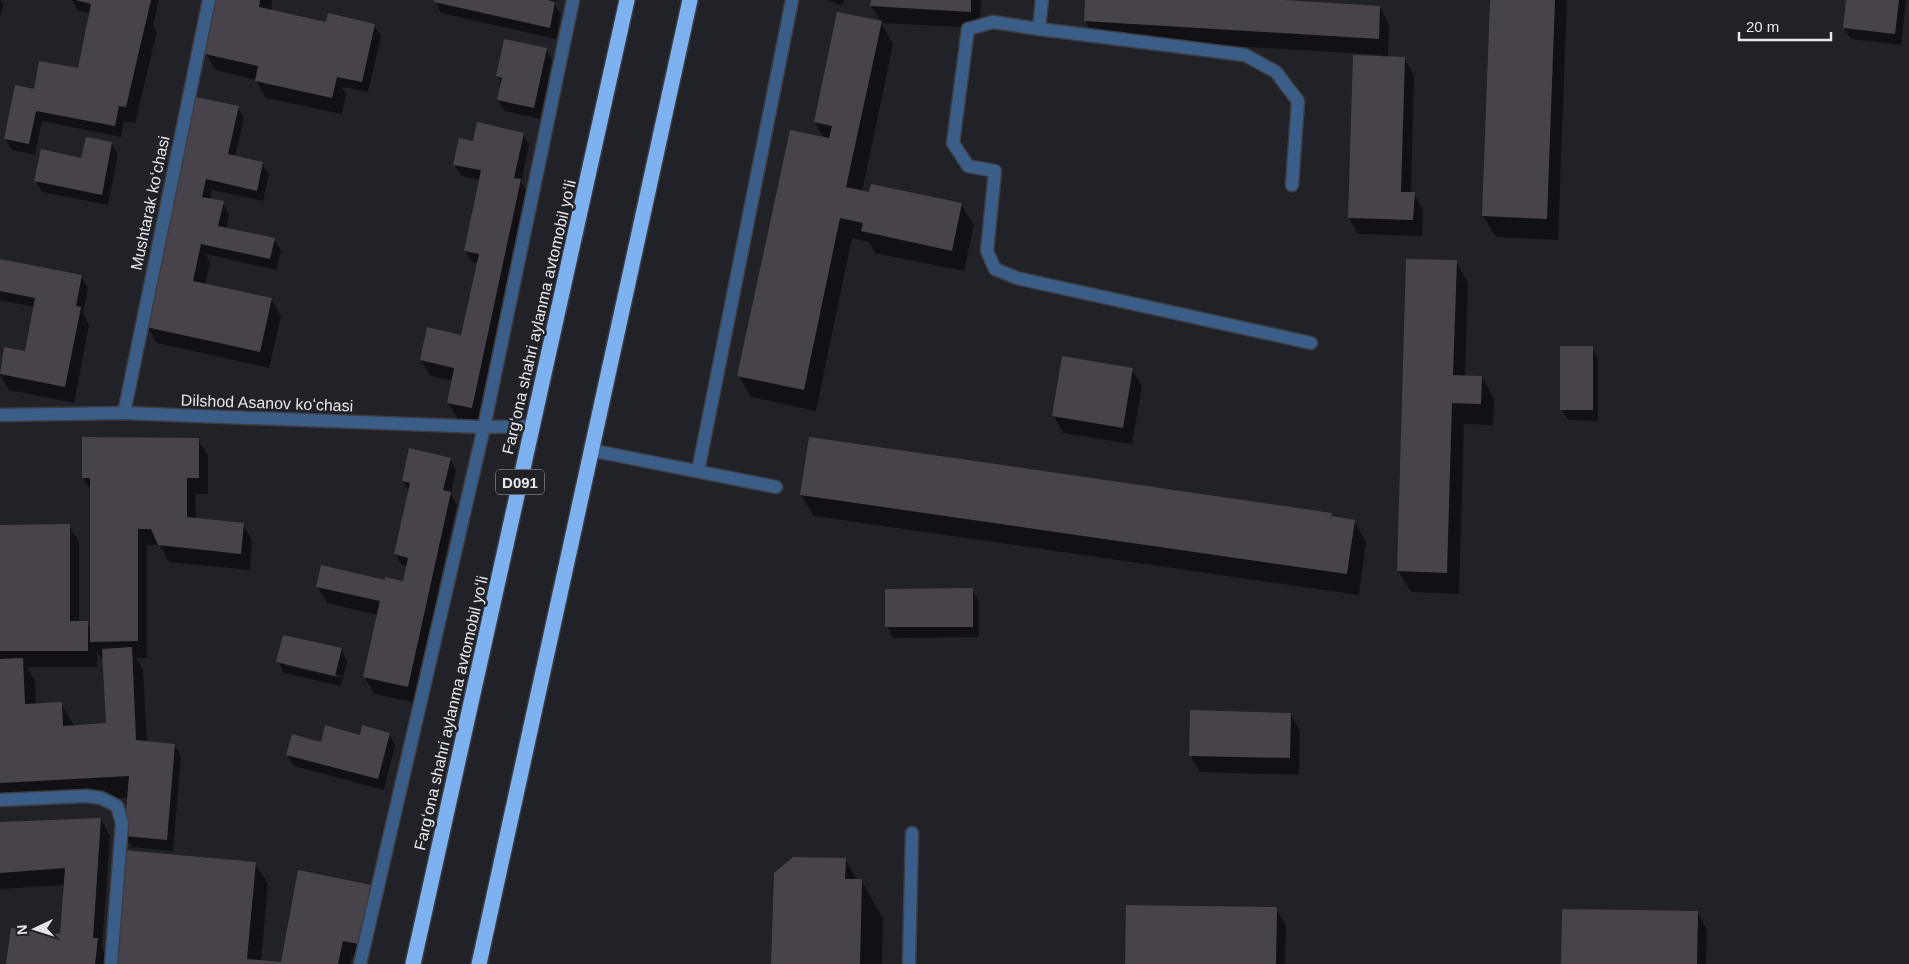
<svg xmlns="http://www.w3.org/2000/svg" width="1909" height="964" font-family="Arial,sans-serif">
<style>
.shadow{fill:#0007;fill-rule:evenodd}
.building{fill:#48434a}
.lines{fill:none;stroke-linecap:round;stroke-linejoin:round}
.lane-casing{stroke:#3d3d43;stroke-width:15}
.street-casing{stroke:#3d3d43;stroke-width:15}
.highway-casing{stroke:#3d3d43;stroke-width:18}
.lane{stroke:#3b5e88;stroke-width:12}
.street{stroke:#3b5e88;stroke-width:12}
.highway{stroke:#7eb1f0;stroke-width:15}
.labels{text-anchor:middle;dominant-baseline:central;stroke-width:5;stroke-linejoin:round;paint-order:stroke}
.shield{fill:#212128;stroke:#acabb0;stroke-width:1}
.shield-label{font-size:15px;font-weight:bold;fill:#e7e6eb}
.street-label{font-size:16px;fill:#e7e6eb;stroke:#212128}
</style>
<rect width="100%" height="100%" fill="#212128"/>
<!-- shadow -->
<g class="shadow">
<polygon points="0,0 4,4 0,16"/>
<polygon points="72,0 159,0 153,26 157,32 135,123 124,121 121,137 42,121 35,155 12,150 5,139 16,87 37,91 79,70 90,13 78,11"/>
<polygon points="218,0 272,0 271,11 326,24 374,25 381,36 368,92 342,87 346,94 342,114 266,98 256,80 216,70 206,54"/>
<polygon points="435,0 556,0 555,5 561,15 556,39 441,13"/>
<polygon points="827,0 844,0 842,6"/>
<polygon points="872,0 981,0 980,28 881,23 893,44 862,192 961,204 974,225 964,271 875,253 869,242 852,238 816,411 751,397 739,376 824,138 815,122 881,22 871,6"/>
<polygon points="1086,0 1264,0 1380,7 1389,24 1388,58 1404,58 1414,75 1411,193 1414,194 1423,210 1422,236 1358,234 1349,218 1383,55 1095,38 1085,21"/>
<polygon points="1491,0 1567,0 1558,240 1496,237 1483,216"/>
<polygon points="1847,0 1906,0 1901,45 1851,39 1844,28"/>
<polygon points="546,49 552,60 540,119 505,111 498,100 502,84 497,76"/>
<polygon points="197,98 238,107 244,118 235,157 262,163 269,175 263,201 212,190 210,200 223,203 229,214 226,229 274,239 281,251 276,270 206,254 210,262 205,285 271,299 281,316 269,368 157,343 147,326"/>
<polygon points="523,134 529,145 521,183 527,191 509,272 512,277 481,424 458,419 448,403 453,381 430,376 421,360 462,337 478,263 472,262 465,250 481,180 461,176 454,164 474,143"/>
<polygon points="111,143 118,154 108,205 42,192 36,181"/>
<polygon points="0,260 81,276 88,288 83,313 89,325 74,403 9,390 0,374 5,348 26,352 34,307 0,300"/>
<polygon points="1456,261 1468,283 1465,377 1482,377 1494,399 1493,425 1464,424 1459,594 1411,592 1398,571"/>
<polygon points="1592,348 1598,359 1598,421 1568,420 1561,409"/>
<polygon points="1132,370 1142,386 1132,444 1063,433 1054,416"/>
<path d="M198,440L208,456V494H195L196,520L243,524L252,541L250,570L169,562L160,545H147V658H136L143,670L147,742L175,745L181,756L173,851L132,847L125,836L129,798L0,804V577L69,526L79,542V622H87L91,629V491L83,478ZM97,651L101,658H104L107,724L74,726L61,703L36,705L35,681L27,667H97Z"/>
<polygon points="450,459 456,470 451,494 457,505 436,600 439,605 417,703 374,694 365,677 378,615 327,603 317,586 386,581 406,583 408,567 402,565 395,554 409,492 403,481"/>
<polygon points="801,495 1331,514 1333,518 1354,521 1366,542 1359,595 814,516"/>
<polygon points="972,590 979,601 979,637 893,638 887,626"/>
<path d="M341,649L347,661L341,686L284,673L278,662ZM284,663L342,676L341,678L284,665Z"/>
<polygon points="1291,714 1300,731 1299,775 1200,772 1190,755"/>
<polygon points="389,734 395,745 384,790 294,766 287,755 322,743 360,736"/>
<polygon points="101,819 110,836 102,948 107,956 106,964 7,964 61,935 65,885 0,889 0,823"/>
<polygon points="845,859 857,880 861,880 883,919 882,964 773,964"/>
<polygon points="255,863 268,884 261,961 282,963 370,886 379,902 368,960 352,957 350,964 114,964"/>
<polygon points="1276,909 1286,925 1285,964 1126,964"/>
<polygon points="1697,912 1707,929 1706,964 1562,964"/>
</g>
<!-- building -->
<g class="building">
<polygon points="76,0 151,0 126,107 119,106 115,126 36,111 29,144 4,139 15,85 34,89 39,61 78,68 91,4"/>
<polygon points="216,0 260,0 259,7 326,22 328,13 375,24 362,82 337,77 332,98 255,81 258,66 205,54"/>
<polygon points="434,0 548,0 555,2 550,28 434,2"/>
<polygon points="871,0 971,0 971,12 870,6"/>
<polygon points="1085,0 1284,0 1380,6 1379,39 1084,21"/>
<polygon points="1490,0 1555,0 1547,219 1482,216"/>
<polygon points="1846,0 1899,0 1895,34 1843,28"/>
<polygon points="837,12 882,21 846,187 869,192 871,184 962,203 952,251 861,231 863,223 840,218 804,390 737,376 790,130 829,138 832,126 814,122"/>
<polygon points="504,39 547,48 534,108 497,100 502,78 496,76"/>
<polygon points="1353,55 1405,57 1401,192 1415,192 1413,220 1348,218"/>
<polygon points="196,97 239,106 228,154 263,162 257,191 206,179 202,197 224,201 218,226 275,238 270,259 201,244 193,281 272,298 260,352 146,327"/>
<polygon points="477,122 524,133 514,178 521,179 472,408 447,403 454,368 420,360 427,327 461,335 479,254 464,251 481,170 453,165 459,138 473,141"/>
<polygon points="86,137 112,142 102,195 34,181 41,149 81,158"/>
<polygon points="0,259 82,275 76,306 81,307 65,387 0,374 4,347 25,351 35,298 0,291"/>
<polygon points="1406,259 1457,260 1453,375 1482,376 1481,404 1452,403 1447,573 1397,571"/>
<rect x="1560" y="346" width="33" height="64"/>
<polygon points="1062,356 1133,368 1123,428 1052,416"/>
<polygon points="82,437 199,438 199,478 187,478 187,517 244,523 241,554 158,545 151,529 138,529 138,641 90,642 90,478 82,478"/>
<polygon points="809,437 1332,513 1331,516 1355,520 1347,574 800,495"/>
<polygon points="409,448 451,458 443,490 451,492 408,687 363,677 380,601 316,587 321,565 385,580 385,577 403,581 408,558 394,554 410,483 402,481"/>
<polygon points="70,524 70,621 88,621 88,651 0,651 0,525"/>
<polygon points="973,588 973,627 885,627 885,589"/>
<polygon points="283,635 342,648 335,676 276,662"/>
<polygon points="132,647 136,740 175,744 167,840 124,836 129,776 0,783 0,659 23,658 25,704 62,702 63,726 106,723 102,649"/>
<polygon points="1190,710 1291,713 1290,758 1189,756"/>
<polygon points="325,725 360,735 362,725 390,733 378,779 286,755 292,734 321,742"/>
<polygon points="101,818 93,938 98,938 95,964 6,964 11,928 60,934 65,868 0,873 0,822"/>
<polygon points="123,850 256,862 247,959 281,962 298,870 371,885 359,944 343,941 338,964 113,964"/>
<polygon points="793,857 846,858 845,879 862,879 860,964 771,964 774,873"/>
<polygon points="1126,905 1277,907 1276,964 1125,964"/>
<polygon points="1562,909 1698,911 1697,964 1561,964"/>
</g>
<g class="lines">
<!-- lane casing -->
<g class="lane-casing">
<g id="lane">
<polyline points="1042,0 1039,29 1245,55 1276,72 1298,101 1292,185"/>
<polyline points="1039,29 993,22 968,29 953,143 968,166 995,171 987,251 995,269 1017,278 1311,343"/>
<polyline points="590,450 776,487"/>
<polyline points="698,471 792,0"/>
<polyline points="360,964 484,427 573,0"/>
<polyline points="909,964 912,833"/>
</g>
</g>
<!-- street casing -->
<g class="street-casing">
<g id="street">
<polyline points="124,413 209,0"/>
<polyline points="0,415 124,413 484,427 532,426"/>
<polyline points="0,800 86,796 101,798 117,806 122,823 111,964"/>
</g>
</g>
<!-- highway casing -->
<g class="highway-casing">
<g id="highway">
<polyline points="413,964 627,0"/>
<polyline points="479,964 690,0"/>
</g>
</g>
<!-- lane -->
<use href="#lane" class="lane"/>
<!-- street -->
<use href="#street" class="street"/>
<!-- highway -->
<use href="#highway" class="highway"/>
</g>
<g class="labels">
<!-- shield labels -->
<rect class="shield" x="496" y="469.5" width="48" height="25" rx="4"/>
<g class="shield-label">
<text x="520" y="482">D091</text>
</g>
<!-- street labels -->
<g class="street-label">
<text transform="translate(150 203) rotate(-78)">Mushtarak koʻchasi</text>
<text transform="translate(539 317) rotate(-77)">Fargʻona shahri aylanma avtomobil yoʻli</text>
<text transform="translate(267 403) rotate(2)">Dilshod Asanov koʻchasi</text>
<text transform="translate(451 713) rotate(-77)">Fargʻona shahri aylanma avtomobil yoʻli</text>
</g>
</g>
<!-- north arrow -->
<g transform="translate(35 929) rotate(266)" stroke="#212128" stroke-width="4" paint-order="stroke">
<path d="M0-4L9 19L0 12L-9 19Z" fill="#e7e6eb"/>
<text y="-8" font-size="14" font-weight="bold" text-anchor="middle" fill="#e7e6eb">N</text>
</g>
<!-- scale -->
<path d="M1739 32v8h92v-8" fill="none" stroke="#e7e6eb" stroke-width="2.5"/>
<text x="1746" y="32" font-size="15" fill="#e7e6eb" stroke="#212128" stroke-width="4" paint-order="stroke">20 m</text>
</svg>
